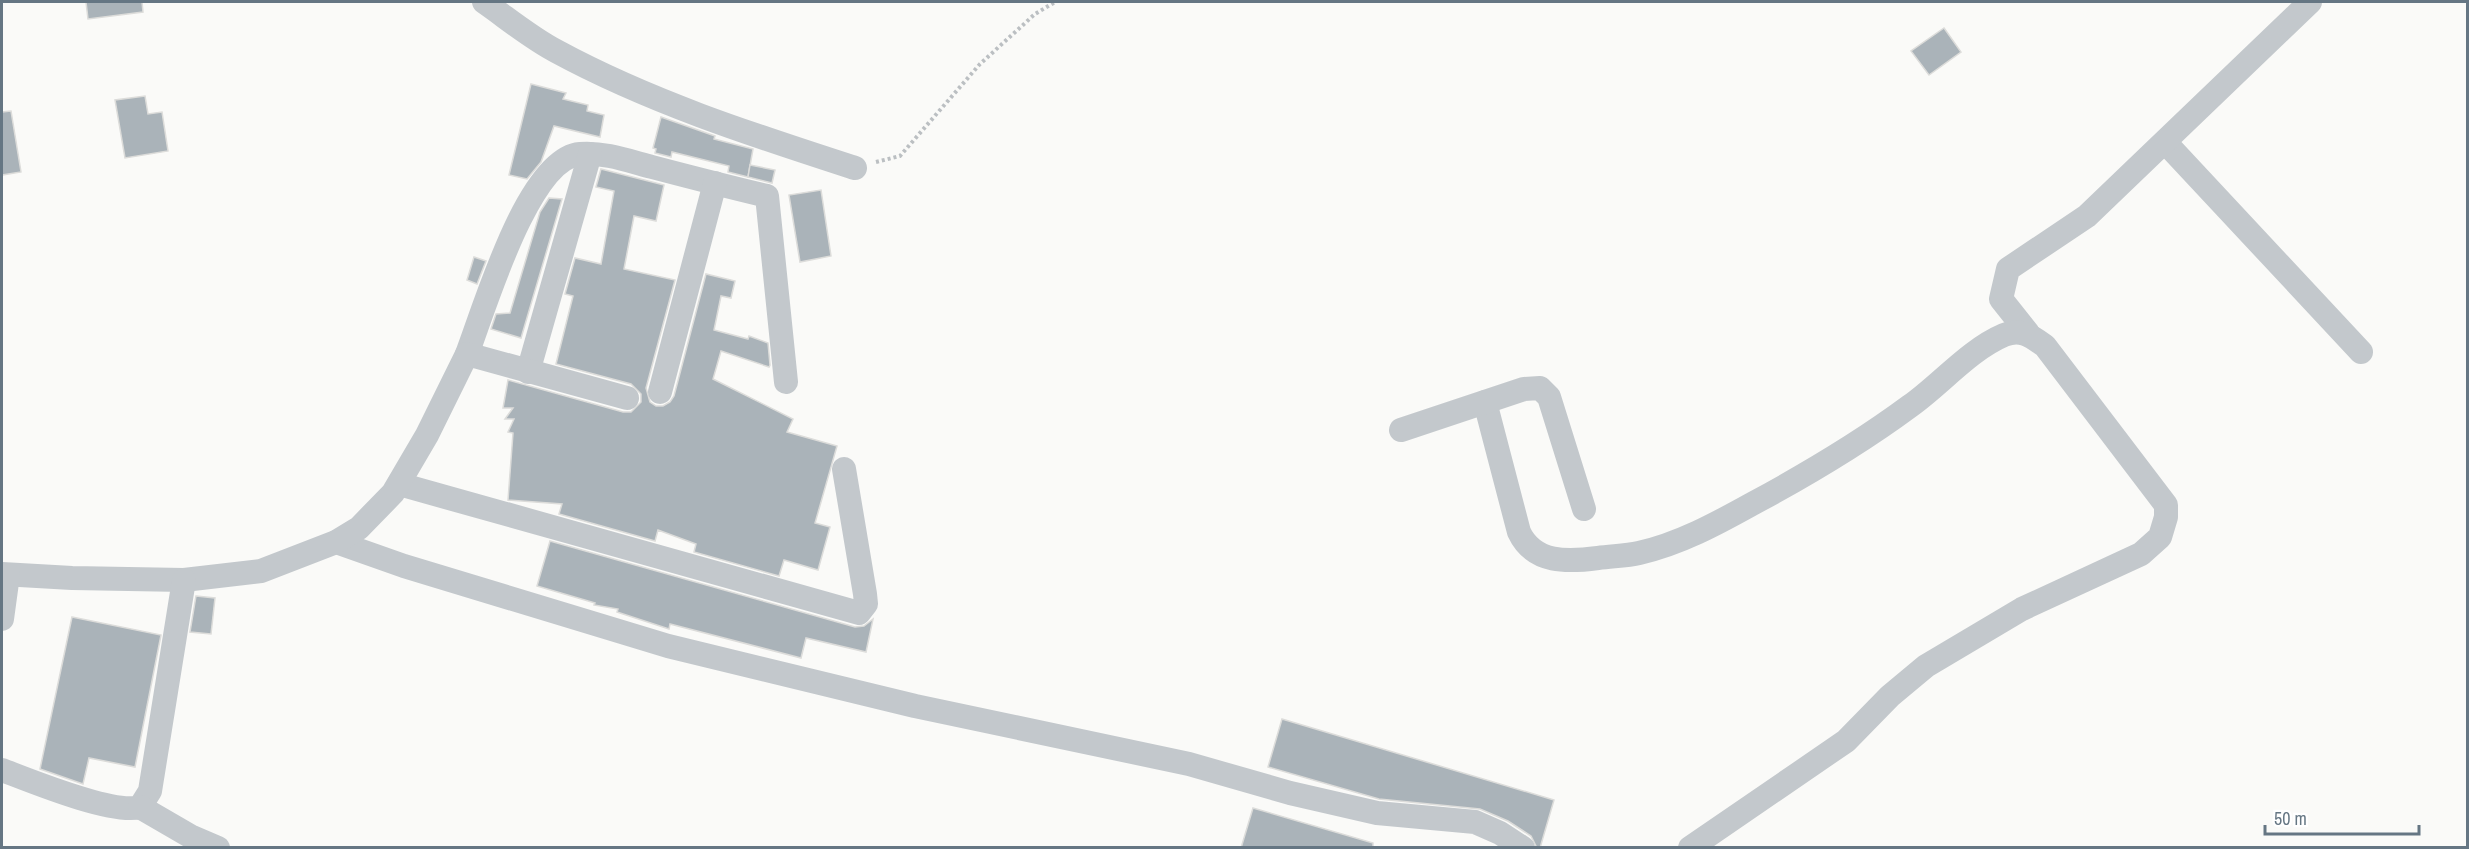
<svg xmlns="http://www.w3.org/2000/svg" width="2469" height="849" font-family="'Archivo Narrow',sans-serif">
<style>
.building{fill:#aab3b9;stroke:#dcdcda;stroke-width:1.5}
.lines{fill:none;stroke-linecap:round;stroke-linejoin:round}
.path{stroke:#bbbfc2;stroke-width:4;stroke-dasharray:3 3;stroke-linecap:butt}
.minor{stroke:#c3c8cc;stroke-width:24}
</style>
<rect width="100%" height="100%" fill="#fafaf8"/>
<!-- building -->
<g class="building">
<polygon points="86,2 142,2 143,12 88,19"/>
<polygon points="1944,28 1961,52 1929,75 1911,51"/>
<polygon points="531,84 566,93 563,99 588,105 587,111 604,115 600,137 554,126 541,162 527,179 509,175"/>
<polygon points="145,96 148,114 162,112 168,151 125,158 115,100"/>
<polygon points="11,111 21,172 2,175 2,112"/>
<polygon points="661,117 715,136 714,139 753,149 748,177 728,172 729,166 672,152 671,157 655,153 656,149 653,148"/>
<polygon points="750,165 775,170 772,183 748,177"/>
<polygon points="601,169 664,185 656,221 634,216 624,269 675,280 646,388 650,402 656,406 663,406 670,402 674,396 706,274 735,281 731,298 721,296 714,330 748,339 749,336 768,343 770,365 769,367 721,351 713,379 793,419 787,432 837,446 815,523 830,527 818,570 784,560 779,576 694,552 696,544 658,530 655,541 559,514 562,504 508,500 513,433 508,432 514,419 505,419 513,408 503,408 508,380 623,412 631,412 641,402 641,394 631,384 556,364 573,296 565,294 575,258 601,264 614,191 596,187"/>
<polygon points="821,190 831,256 800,262 789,195"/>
<polygon points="549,198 562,199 521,338 491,329 496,314 510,313 540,212"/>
<polygon points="474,257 486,261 477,284 467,280"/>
<polygon points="550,541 855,627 864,626 873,619 866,652 806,638 801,658 670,624 669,629 617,612 618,609 594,605 595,603 537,586"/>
<polygon points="196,596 215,598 211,634 190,632"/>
<polygon points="72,617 161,635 135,767 89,758 83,784 40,769"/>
<polygon points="1282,719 1554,800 1540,848 1537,848 1531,836 1508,821 1480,809 1379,799 1268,767"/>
<polygon points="1253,808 1373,843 1373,848 1241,848"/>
</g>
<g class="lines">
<!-- path -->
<polyline class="path" points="876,162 900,156 980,64 1035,14 1055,2"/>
<!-- minor -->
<g class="minor">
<path d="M484,2C507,18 531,38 556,51C650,102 753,135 855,168"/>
<polyline points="2165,142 2361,352"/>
<polyline points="2028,333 2001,299 2008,269 2087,216 2310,2"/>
<path d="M467,354C484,310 528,158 580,154C604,152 629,161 652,167C690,177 729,187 767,196L786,382"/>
<polyline points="528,372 590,154"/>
<polyline points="660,392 715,183"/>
<path d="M1485,402L1519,532C1534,564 1568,562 1598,558C1612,556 1626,556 1639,553C1679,544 1716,524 1752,504C1806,475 1860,443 1910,406C1941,384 1969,350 2004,335C2021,328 2031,336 2045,346L2166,505V517L2160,537L2141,554L2022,609L1926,666L1890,696L1846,741L1690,848"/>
<polyline points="1401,430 1524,389 1540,388 1549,397 1584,509"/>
<polyline points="399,484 859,613 866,604 865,594 844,469"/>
<polyline points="336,542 404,566 668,646 915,706 1189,764 1290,793 1377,813 1475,822 1500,833 1523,848"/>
<polyline points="2,574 72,578 184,580 261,571 336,542 359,528 393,493 427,435 467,354 627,398"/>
<polyline points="2,619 8,575"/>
<path d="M2,770C31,781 113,815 140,807L150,791L184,580"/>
<polyline points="140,807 190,836 218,848"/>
</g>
</g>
<!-- border -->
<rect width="2469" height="849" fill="none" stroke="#657683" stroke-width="6"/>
<!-- scale -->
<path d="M2265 825v9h154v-9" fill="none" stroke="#657683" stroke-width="3"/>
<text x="2274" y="825" font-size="18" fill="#657683" stroke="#ffffff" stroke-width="4.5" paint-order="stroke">50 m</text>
</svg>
